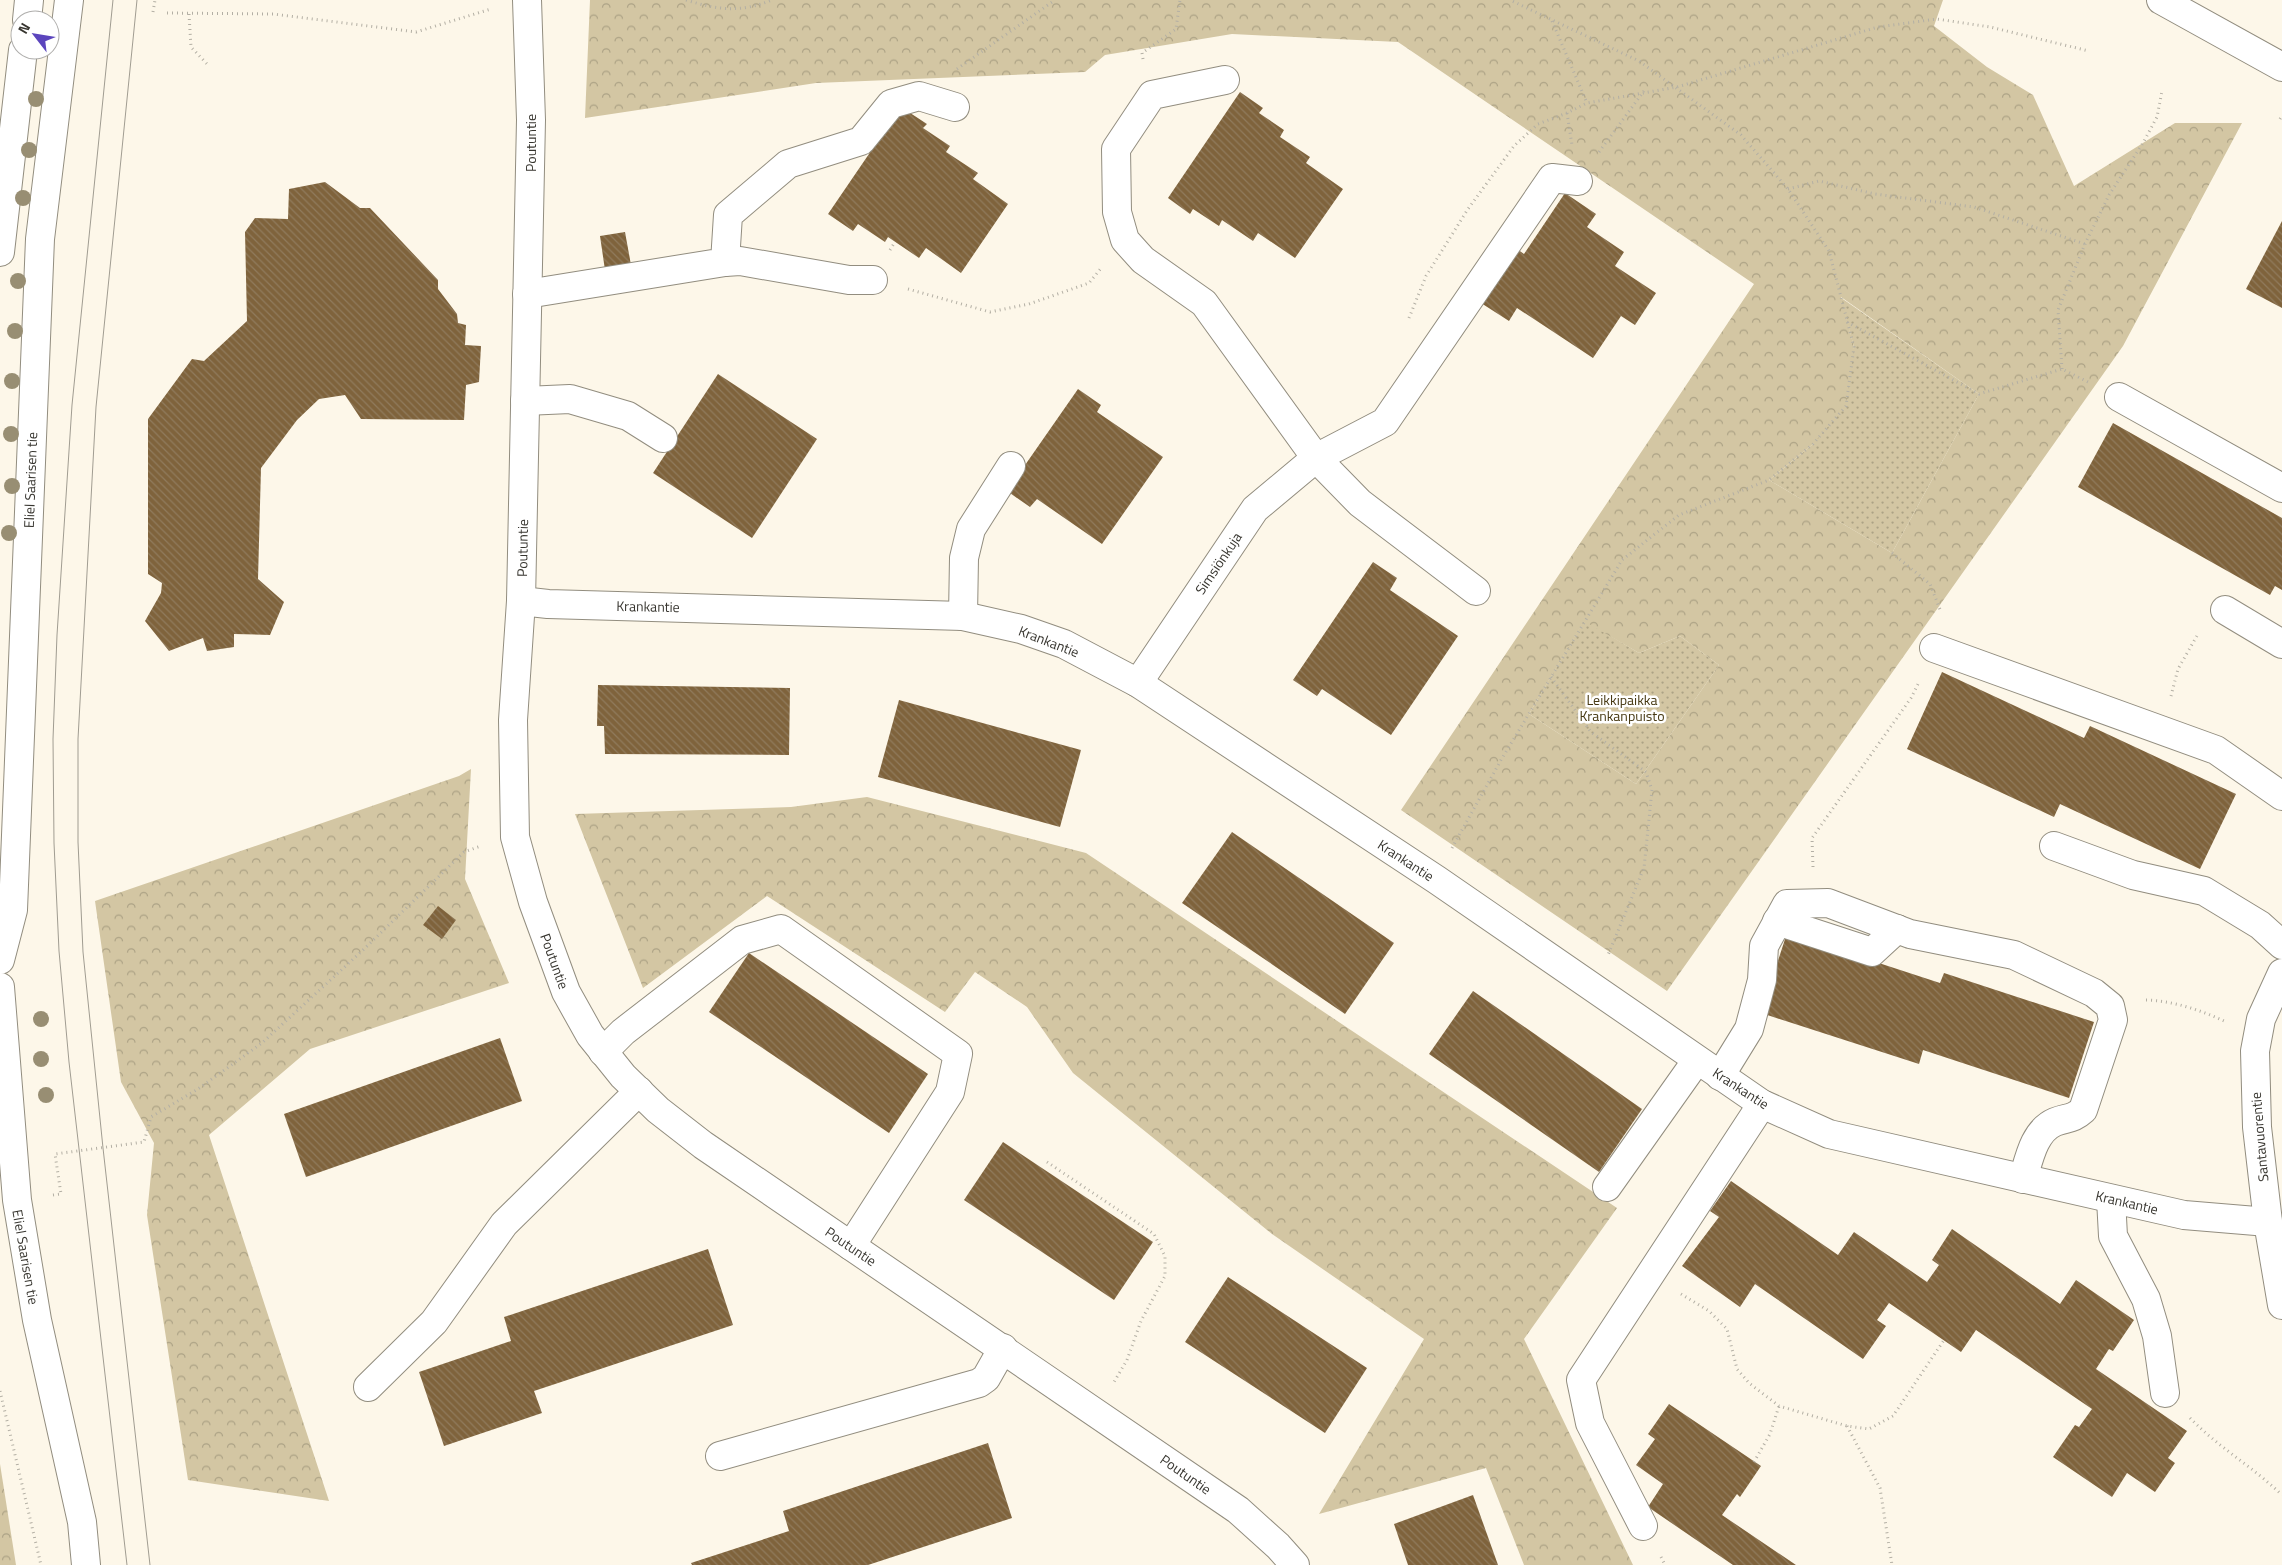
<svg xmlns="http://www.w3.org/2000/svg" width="2282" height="1565" font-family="'Titillium Web',sans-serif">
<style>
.grass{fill:url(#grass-dots)}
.forest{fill:url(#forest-crowns);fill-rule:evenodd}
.building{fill:url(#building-back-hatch)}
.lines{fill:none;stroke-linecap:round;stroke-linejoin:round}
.minor-casing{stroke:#928d7f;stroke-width:30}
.major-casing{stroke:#928d7f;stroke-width:30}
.path{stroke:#b3afa4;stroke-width:3;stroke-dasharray:1 4;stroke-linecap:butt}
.minor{stroke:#fff;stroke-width:28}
.major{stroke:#fff;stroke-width:28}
.tram{stroke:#a09c91;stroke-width:1}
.tree{fill:#988e73}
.labels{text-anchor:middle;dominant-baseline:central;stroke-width:5;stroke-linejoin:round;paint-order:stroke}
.street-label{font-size:14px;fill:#37352f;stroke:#fff}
.park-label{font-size:14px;fill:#463812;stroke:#fff}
</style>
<defs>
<pattern id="grass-dots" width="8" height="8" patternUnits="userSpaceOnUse" patternTransform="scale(1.25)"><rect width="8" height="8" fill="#d3c6a3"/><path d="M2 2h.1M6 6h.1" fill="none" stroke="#aca285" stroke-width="1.8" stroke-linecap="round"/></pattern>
<pattern id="forest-crowns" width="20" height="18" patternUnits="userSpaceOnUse" patternTransform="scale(1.25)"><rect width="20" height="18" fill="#d3c6a3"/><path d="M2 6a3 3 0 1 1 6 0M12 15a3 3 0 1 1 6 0" fill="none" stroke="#aca285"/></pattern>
<pattern id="building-back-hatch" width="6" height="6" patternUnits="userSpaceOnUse" patternTransform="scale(1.25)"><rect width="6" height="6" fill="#7f633c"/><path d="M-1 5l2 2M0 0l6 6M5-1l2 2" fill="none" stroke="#907b5d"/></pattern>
</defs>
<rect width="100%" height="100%" fill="#fdf7e9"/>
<!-- grass -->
<g class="grass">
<polygon points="1840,297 1979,394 1892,553 1769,480 1813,444 1854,347"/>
<polygon points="1584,620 1639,653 1680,636 1719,665 1636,784 1529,714"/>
</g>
<!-- forest -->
<g class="forest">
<path d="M590,0H1943L1934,26L1987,67L2033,95L2074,186L2175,123H2242L2123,346L1667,991L1401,810L1754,284L1398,42L1232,34L1105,55L1085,72L816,83L585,118ZM1841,297L1979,394L1892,553L1769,480L1813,444L1846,406L1854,347ZM1584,621L1639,653L1680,636L1719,665L1636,784L1529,714Z"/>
<polygon points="471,769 465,879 509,983 310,1049 209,1135 329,1501 188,1480 147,1215 154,1143 121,1082 95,901 459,776"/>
<polygon points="867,797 1086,853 1617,1208 1524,1339 1633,1565 1524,1565 1486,1468 1319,1514 1424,1339 1272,1234 1073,1073 1027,1007 975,972 945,1012 767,896 643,988 575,814 791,807"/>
<polygon points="0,1464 16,1565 0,1565"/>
</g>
<!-- building -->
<g class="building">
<polygon points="1240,92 1263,108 1259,113 1284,130 1280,137 1310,157 1306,163 1343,189 1295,258 1258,233 1253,241 1222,220 1219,226 1193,209 1190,214 1168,198"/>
<polygon points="901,107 927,124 923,128 950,146 946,152 978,173 973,179 1008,204 961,273 926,248 919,258 888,237 885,242 858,224 853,231 828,214"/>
<polygon points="325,182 360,208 370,208 438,280 438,289 457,314 458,323 466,325 465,345 481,346 479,382 466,385 464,420 361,419 345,395 319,399 297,420 261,468 258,579 284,602 270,635 234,634 234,647 207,651 203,638 169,651 145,621 161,593 162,583 148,574 148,419 192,359 204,361 247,321 245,232 255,218 288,219 289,189"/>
<polygon points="1565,193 1596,214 1587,227 1624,252 1615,266 1656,293 1635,325 1621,316 1593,358 1517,308 1509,321 1481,303 1517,249 1524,254"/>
<polygon points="2282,221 2282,308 2246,289"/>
<polygon points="625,232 631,265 605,270 600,236"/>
<polygon points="718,374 817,439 752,538 653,473"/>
<polygon points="1078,389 1101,405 1097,412 1163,457 1102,544 1037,499 1030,507 1007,491"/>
<polygon points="2113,423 2282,518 2282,590 2275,586 2270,595 2078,487"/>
<polygon points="1373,562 1397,578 1390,590 1458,636 1391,735 1322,689 1317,696 1293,680"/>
<polygon points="1942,672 2084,738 2090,726 2236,794 2200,869 2060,804 2054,817 1907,749"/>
<polygon points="598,685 790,688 789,755 605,754 604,726 597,726"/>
<polygon points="899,700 1081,750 1060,827 878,777"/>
<polygon points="1232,832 1394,943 1345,1014 1182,903"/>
<polygon points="438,906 456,920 442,939 423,925"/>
<polygon points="1787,933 1940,983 1944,973 2094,1022 2069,1098 1923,1050 1919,1064 1761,1013"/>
<polygon points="749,953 928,1074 889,1133 709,1012"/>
<polygon points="1473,991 1642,1109 1599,1172 1429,1054"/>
<polygon points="500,1038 522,1101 306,1177 284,1114"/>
<polygon points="1003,1142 1153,1242 1114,1300 964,1200"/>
<polygon points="1731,1181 1838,1255 1854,1232 1927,1282 1939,1265 1932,1260 1952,1229 2060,1304 2076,1280 2134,1320 2113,1351 2109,1349 2096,1369 2187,1431 2168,1458 2175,1463 2155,1492 2127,1473 2112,1497 2053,1457 2075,1425 2079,1427 2092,1409 1976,1330 1961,1352 1889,1303 1877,1320 1886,1326 1863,1359 1755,1284 1740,1307 1682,1266 1719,1217 1710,1211"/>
<polygon points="708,1249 733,1325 534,1391 542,1413 444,1446 419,1372 511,1341 504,1317"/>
<polygon points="1228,1277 1367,1368 1325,1433 1185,1342"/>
<polygon points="1669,1404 1761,1466 1740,1497 1737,1494 1722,1515 1796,1565 1733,1565 1648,1507 1663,1484 1636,1465 1655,1439 1648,1434"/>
<polygon points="988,1443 1012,1518 868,1565 692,1565 691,1563 789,1531 783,1511"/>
<polygon points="1473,1495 1498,1565 1408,1565 1394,1524"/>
</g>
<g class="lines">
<!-- minor casing -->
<g class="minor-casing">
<g id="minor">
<polyline points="527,0 531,120 521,601 513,720 515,837 533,902 566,992 590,1035 623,1076 658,1110 703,1145 1238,1510 1278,1546 1295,1565"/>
<polyline points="2161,0 2282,67"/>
<polyline points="1225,80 1152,95 1116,149 1117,212 1125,240 1143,260 1204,303 1316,458 1360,503 1476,591"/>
<polyline points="725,262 740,261 849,280 873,280"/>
<polyline points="527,294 725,262 728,215 788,164 861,141 891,104 919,96 955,107"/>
<polyline points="2119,397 2282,488"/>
<polyline points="525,401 570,399 628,416 663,438"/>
<polyline points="521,601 548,604 963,616 1021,629 1064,644 1138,683 1437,880 1762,1104 1829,1134 2184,1215 2268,1222"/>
<polyline points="2225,610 2282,644"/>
<polyline points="963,616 964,558 971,529 1011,466"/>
<polyline points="1934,648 2216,750 2282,796"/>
<polyline points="1138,683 1255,509 1316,458 1385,422 1552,178 1578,181"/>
<polyline points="2054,846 2133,875 2204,891 2260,925 2282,945"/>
<polyline points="1777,921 1872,952 1897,929"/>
<polyline points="2282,973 2261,1019 2255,1051 2257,1127 2268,1222 2282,1305"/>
<polyline points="603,1052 623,1032 742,940 781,929 958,1054 950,1092 851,1246"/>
<path d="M1720,1076L1749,1029L1762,980L1764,946L1787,904L1828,903L1910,934L2014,955L2094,993L2110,1006L2113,1020L2083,1110C2072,1120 2067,1117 2055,1122C2034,1131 2029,1159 2023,1179"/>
<polyline points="1607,1187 1697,1060"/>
<polyline points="2111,1199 2113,1236 2146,1299 2157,1336 2165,1393"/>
<polyline points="368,1387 434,1322 504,1224 639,1091"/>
<polyline points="720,1456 979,1383 986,1378 1003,1348"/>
<polyline points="1643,1526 1590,1423 1581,1380 1762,1104"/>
</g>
</g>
<!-- major casing -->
<g class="major-casing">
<g id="major">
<polyline points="27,20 29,0"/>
<polyline points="0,252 23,50"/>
<polyline points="0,960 13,910 40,239 69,0"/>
<polyline points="0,987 17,1200 37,1320 82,1522 86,1565"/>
</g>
</g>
<!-- path -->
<g class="path">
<path d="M686,0C718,10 740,13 772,0"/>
<polyline points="153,12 155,0"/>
<polyline points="167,13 273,14 416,32 491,9"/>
<polyline points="189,14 191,47 209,66"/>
<polyline points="1552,21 1587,103"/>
<polyline points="1143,59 1142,53 1176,29 1180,0"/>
<polyline points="957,69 1055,0"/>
<polyline points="1567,113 1572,145"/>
<polyline points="2280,119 2282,116"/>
<polyline points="1599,152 1644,91"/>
<polyline points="1788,189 1819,181 1875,194 1974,207 2085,244"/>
<polyline points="890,250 895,242"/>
<polyline points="908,289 990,312 1029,304 1089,283 1102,267"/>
<polyline points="1409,318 1426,276 1468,209 1514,146 1538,124 1567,113 1587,103 1677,87 1878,27 1937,19 1990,27 2089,51"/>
<polyline points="1847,322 1979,394 2062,369 2088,382"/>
<polyline points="2062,369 2058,310 2085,244 2109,195 2143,143 2157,117 2162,91"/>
<polyline points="1892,553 1930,584 1941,612"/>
<polyline points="1551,677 1591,732 1646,772 1652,790 1644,868 1608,955"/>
<polyline points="2171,696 2178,669 2198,634"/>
<polyline points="1452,848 1501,760 1622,560 1679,515 1769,480 1813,444 1846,406 1854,347 1829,251 1788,189 1741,135 1639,61 1510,0"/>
<polyline points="1813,867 1812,838 1911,698 1919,682"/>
<path d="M2146,1000C2174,1001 2200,1010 2224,1021"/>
<polyline points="1047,1162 1154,1234 1165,1256 1165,1276 1141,1321 1127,1360 1114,1382"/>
<polyline points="53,1195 61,1194 55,1154 144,1142 151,1117 198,1089 262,1043 362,951 464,852 481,846"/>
<polyline points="1681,1294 1709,1311 1727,1329 1737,1369 1749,1383 1779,1406 1847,1426 1869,1429 1893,1416 1944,1340"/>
<polyline points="0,1391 41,1565"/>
<path d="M2190,1418C2218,1447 2253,1467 2282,1495"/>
<polyline points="1847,1426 1880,1488 1892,1565"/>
<polyline points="1754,1462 1770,1434 1779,1406"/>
<polyline points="1661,1557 1665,1565"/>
</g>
<!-- minor -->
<use href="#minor" class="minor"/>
<!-- major -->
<use href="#major" class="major"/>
<!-- tram -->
<g class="tram">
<polyline points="113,0 72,405 57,635 53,739 54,843 59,951 69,1062 127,1565"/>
<polyline points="137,0 96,407 78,739 78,842 83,952 103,1148 150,1565"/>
</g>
</g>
<!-- trees -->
<g class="tree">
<circle cx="36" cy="99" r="8"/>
<circle cx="29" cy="150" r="8"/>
<circle cx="23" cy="198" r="8"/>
<circle cx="18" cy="281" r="8"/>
<circle cx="15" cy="331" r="8"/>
<circle cx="12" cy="381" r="8"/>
<circle cx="11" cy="434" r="8"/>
<circle cx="12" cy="486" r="8"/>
<circle cx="9" cy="533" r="8"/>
<circle cx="41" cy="1019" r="8"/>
<circle cx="41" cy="1059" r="8"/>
<circle cx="46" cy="1095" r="8"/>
</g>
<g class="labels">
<!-- street labels -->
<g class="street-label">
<text transform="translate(530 143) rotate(-90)">Poutuntie</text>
<text transform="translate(30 480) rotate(-88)">Eliel Saarisen tie</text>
<text transform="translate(522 548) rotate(-89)">Poutuntie</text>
<text transform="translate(1218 563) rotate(-56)">Simsiönkuja</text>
<text transform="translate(648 606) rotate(1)">Krankantie</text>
<text transform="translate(1049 641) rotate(21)">Krankantie</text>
<text transform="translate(1406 860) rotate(33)">Krankantie</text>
<text transform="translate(555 961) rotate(70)">Poutuntie</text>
<text transform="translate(1741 1088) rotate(33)">Krankantie</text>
<text transform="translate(2259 1137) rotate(-95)">Santavuorentie</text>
<text transform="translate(2127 1202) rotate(13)">Krankantie</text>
<text transform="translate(851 1246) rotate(34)">Poutuntie</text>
<text transform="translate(26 1257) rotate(80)">Eliel Saarisen tie</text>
<text transform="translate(1186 1474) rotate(35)">Poutuntie</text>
</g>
<!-- park labels -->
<g class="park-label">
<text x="1622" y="699">Leikkipaikka<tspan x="1622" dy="16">Krankanpuisto</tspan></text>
</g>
</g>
<!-- north arrow -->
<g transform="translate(35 35) rotate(301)"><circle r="24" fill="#ffffff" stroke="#afaeac"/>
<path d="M0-4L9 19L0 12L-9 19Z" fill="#5b45bd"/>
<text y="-8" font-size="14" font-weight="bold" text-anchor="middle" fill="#37352f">N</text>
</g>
</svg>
